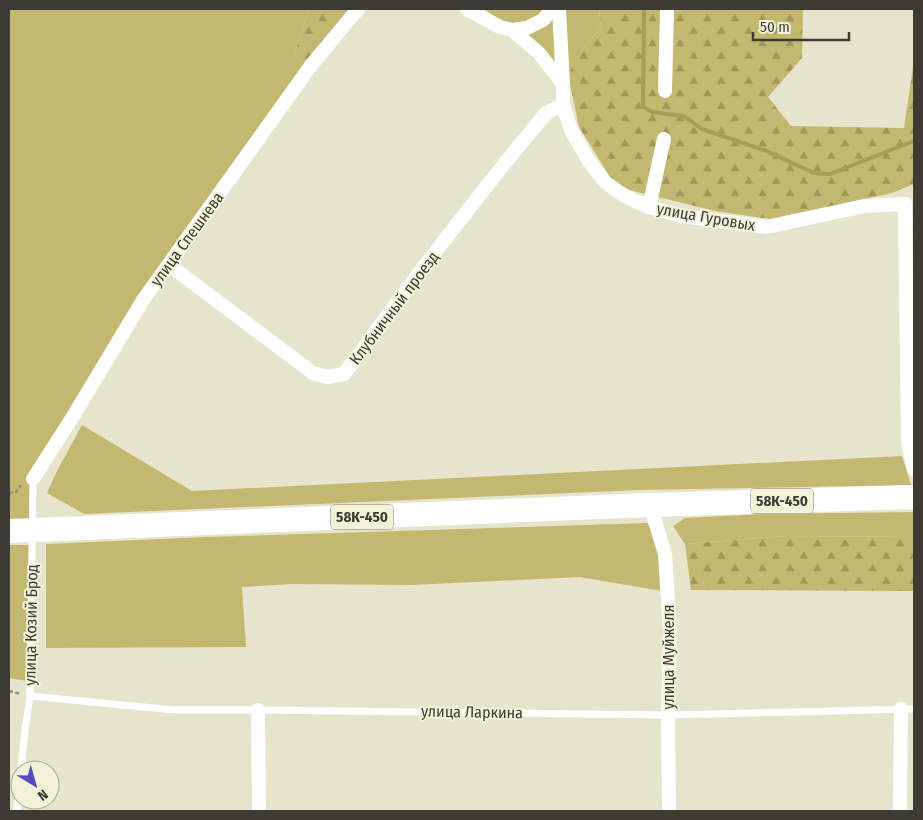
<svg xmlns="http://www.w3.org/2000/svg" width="923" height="820" font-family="'Fira Sans Condensed',sans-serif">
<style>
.green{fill:#c2b86f}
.forest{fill:url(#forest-firs)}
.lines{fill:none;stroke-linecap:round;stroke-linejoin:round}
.stream{stroke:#a69d57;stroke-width:4}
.path{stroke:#908f7f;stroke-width:2.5;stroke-dasharray:4 2.5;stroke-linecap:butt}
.lane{stroke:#fff;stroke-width:7}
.street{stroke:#fff;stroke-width:14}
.highway{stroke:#fff;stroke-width:24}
.labels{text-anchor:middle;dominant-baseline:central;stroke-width:4;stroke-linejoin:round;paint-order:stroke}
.shield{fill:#f4f1da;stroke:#747265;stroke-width:1}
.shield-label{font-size:15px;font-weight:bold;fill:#3d3c33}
.street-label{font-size:16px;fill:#3d3c33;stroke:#f4f1da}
</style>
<defs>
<pattern id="forest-firs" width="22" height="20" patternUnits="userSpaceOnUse" patternTransform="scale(1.25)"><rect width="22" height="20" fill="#c2b86f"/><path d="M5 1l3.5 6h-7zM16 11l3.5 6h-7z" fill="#9f975c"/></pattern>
</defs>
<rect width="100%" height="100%" fill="#e6e4cd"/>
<!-- green -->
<g class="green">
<polygon points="9,9 309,9 294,55 305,64 166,266 38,482 32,499 32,518 9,521"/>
<polygon points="484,9 599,9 601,27 579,54 568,74 526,40"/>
<polygon points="82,425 192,491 902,456 911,485 638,490 84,514 47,493 57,471"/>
<polygon points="914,512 914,537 784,536 685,544 673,526 685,518 762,514"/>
<polygon points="648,523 660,553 662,591 580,577 413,585 292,584 242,587 246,647 46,648 46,544 207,537"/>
<polygon points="9,545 31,545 35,669 28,681 9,678"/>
</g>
<!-- forest -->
<g class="forest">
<polygon points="309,9 351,9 305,64 294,55"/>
<polygon points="599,9 803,9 802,58 768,97 791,126 904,128 914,60 914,184 892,193 770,219 715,211 629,190 612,180 579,127 568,74 579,54 601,27"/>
<polygon points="784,536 914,537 914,591 691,590 685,544"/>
</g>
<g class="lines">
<!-- stream -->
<polyline class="stream" points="644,9 643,107 652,112 684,116 702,129 764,150 814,173 830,174 914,141"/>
<!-- path -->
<g class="path">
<polyline points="9,493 15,493 21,485"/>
<polyline points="9,691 21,694"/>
</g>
<!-- lane -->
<g class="lane">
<polyline points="30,696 174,710 258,710 668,715 914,709"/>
<polyline points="21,770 25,730 30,696 33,479"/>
<polyline points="17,811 20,783"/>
</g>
<!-- street -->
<g class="street">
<polyline points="467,9 500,27 512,30 527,28 543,20 552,9"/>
<polyline points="559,9 563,84"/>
<polyline points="512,30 539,53 563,84 563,105 571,130 587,158 604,181 620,193 633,200 649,207 681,216 767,227 865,206 905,204"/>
<polyline points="665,91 667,9"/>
<polyline points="905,204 908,442 914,469"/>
<polyline points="649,207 664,139"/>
<polyline points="169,265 313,373 327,377 344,374 425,265 497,173 546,113 563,105"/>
<polyline points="33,479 72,418 143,300 312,64 358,9"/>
<polyline points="650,505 665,554 670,632 668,715 669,811"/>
<polyline points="258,710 259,811"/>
<polyline points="900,811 901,709"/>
</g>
<!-- highway -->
<polyline class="highway" points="9,531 650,505 914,497"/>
</g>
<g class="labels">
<!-- shield labels -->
<g class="shield">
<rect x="751" y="488.5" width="62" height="25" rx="4"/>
<rect x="331" y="504.5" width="62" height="25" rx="4"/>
</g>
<g class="shield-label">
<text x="782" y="501">58К-450</text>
<text x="362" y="517">58К-450</text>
</g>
<!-- street labels -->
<g class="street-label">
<text transform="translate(706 217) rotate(10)">улица Гуровых</text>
<text transform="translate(187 239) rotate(-54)">улица Спешнева</text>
<text transform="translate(394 308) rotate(-53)">Клубничный проезд</text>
<text transform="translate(31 625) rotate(-89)">улица Козий Брод</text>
<text transform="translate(668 657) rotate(-90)">улица Муйжеля</text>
<text transform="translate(472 712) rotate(1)">улица Ларкина</text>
</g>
</g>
<!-- border -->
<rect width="923" height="820" fill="none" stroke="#3d3c33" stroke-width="20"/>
<!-- north arrow -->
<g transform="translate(35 785) rotate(143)"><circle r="24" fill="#f4f1da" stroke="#aba997"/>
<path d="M0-4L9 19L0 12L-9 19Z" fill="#554ac2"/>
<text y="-8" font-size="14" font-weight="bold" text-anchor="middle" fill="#3d3c33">N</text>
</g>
<!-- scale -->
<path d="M753 32v8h96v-8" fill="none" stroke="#3d3c33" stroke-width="2.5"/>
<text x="760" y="32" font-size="15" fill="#3d3c33" stroke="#f4f1da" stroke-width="4" paint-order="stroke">50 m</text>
</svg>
